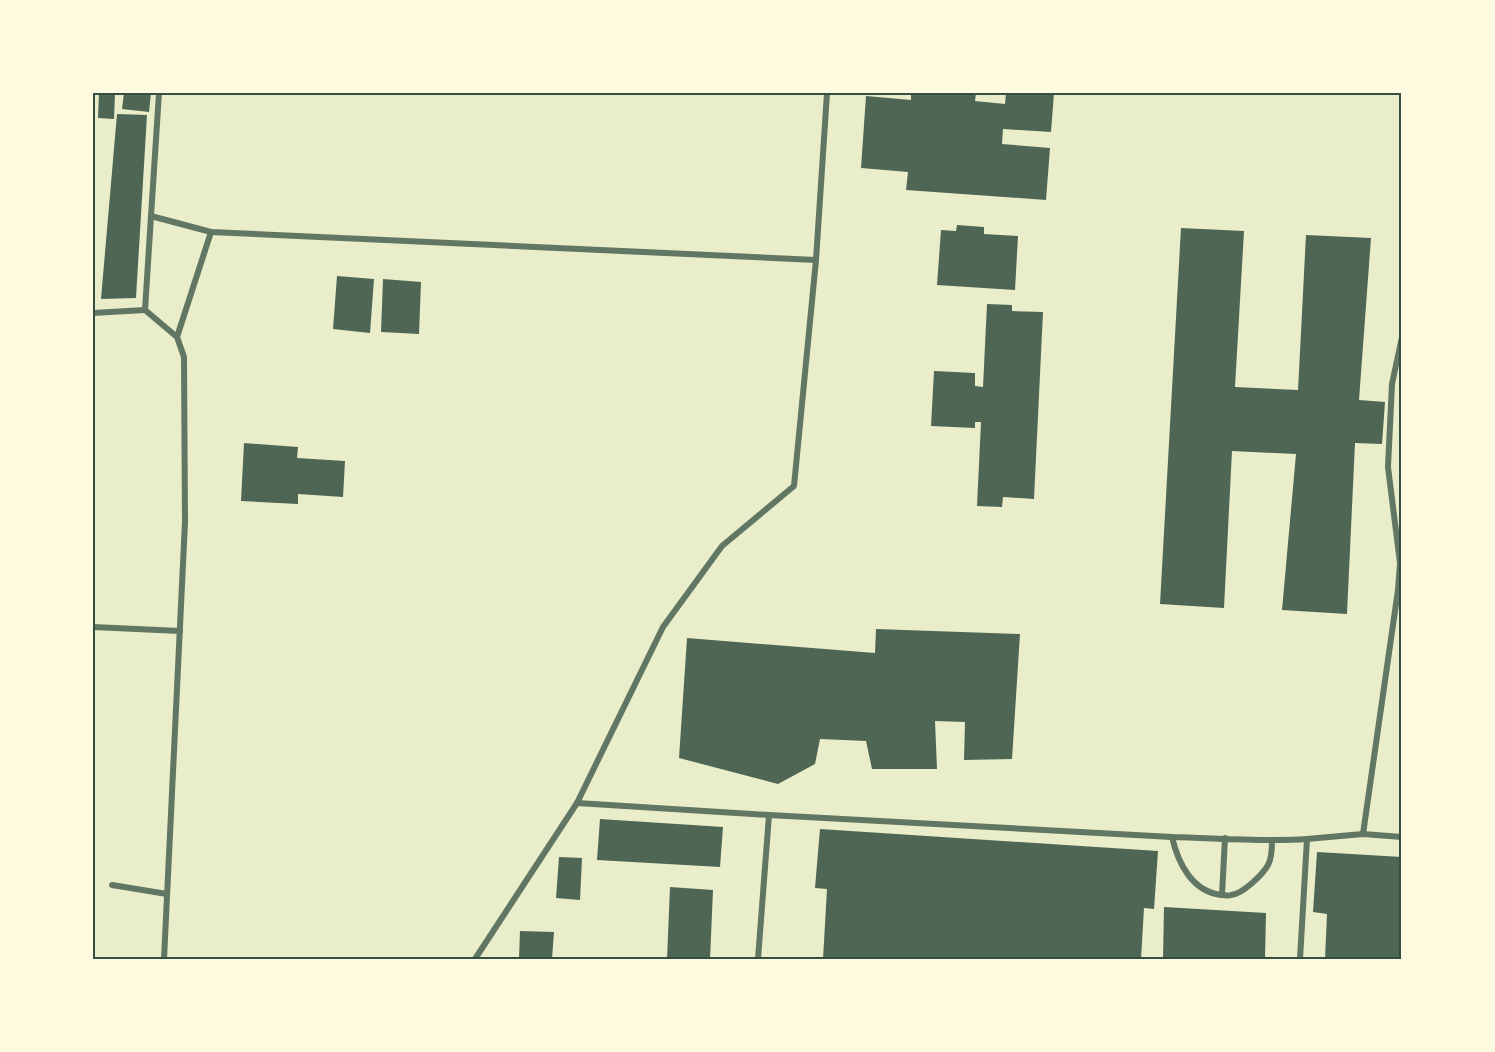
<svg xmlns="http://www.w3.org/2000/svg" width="1495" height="1052" font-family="Manrope,sans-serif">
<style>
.building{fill:#4f6655}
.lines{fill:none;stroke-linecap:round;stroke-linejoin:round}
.minor{stroke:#617663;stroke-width:6}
.neatline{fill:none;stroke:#344e41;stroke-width:2}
</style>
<rect width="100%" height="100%" fill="#e9edc9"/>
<!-- building -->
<g class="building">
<polygon points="99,93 115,93 114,119 98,118"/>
<polygon points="124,93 151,93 149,112 122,109"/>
<polygon points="911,93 976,93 975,101 1005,104 1006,93 1054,93 1051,132 1003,129 1002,144 1050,148 1046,200 906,190 908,172 861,168 866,96 911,100"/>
<polygon points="117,114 147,115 136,298 101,299"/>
<polygon points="957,225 984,227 984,234 1018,236 1015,290 937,285 941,230 956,231"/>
<polygon points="1181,228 1244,231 1235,387 1298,390 1306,235 1371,238 1359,400 1385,402 1382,444 1355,443 1347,614 1282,610 1296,454 1232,451 1224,608 1160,604"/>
<polygon points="337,276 374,279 370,333 333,329"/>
<polygon points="383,279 421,282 419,334 381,332"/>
<polygon points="987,304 1012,305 1012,311 1043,312 1034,499 1003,497 1002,507 977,506 981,422 975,422 975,428 931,426 934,371 975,373 975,386 983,387"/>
<polygon points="244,443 298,447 297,458 345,461 343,497 298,494 298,504 241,501"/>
<polygon points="876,629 1020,634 1012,759 964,760 965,722 935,721 937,769 872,769 866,741 820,739 815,764 778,784 679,758 687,638 875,653"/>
<polygon points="600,819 723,827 720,867 597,860"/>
<polygon points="820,829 1158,851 1154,909 1144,908 1141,959 823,959 827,889 815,888"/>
<polygon points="1317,852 1402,857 1402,959 1325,959 1327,914 1313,912"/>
<polygon points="559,857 582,858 580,900 556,898"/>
<polygon points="670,887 713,890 710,959 667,959"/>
<polygon points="1164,907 1266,913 1265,959 1163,959"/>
<polygon points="520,931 554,932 552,959 519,959"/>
</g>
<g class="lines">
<!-- minor -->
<g class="minor">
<polyline points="159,93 151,216 211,232 816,260"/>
<polyline points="145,310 177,337 184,357 185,522 164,959"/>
<polyline points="93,313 145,310 151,216"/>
<polyline points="177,337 211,232"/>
<polyline points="1402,562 1400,563 1398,590 1402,598"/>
<polyline points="1400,563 1388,467 1392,384 1402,337"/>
<polyline points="93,627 180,631"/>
<path d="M577,803L769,815L1172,837C1217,838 1262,842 1307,839L1300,959"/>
<polyline points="1363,834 1398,590"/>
<path d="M1172,837C1178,863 1192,892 1222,895L1225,838"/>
<polyline points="1307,839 1363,834 1402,837"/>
<polyline points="112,885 167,894"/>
<path d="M1222,895C1225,895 1228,896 1231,895C1243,894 1263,874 1268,865C1272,858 1272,849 1272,841"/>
<polyline points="475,959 577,803 663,627 722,546 794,486 816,260 827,93"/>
<polyline points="758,959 769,815"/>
</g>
</g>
<!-- border -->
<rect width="1495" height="1052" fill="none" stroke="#fefae0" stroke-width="189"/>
<rect x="94" y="94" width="1306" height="864" class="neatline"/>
</svg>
